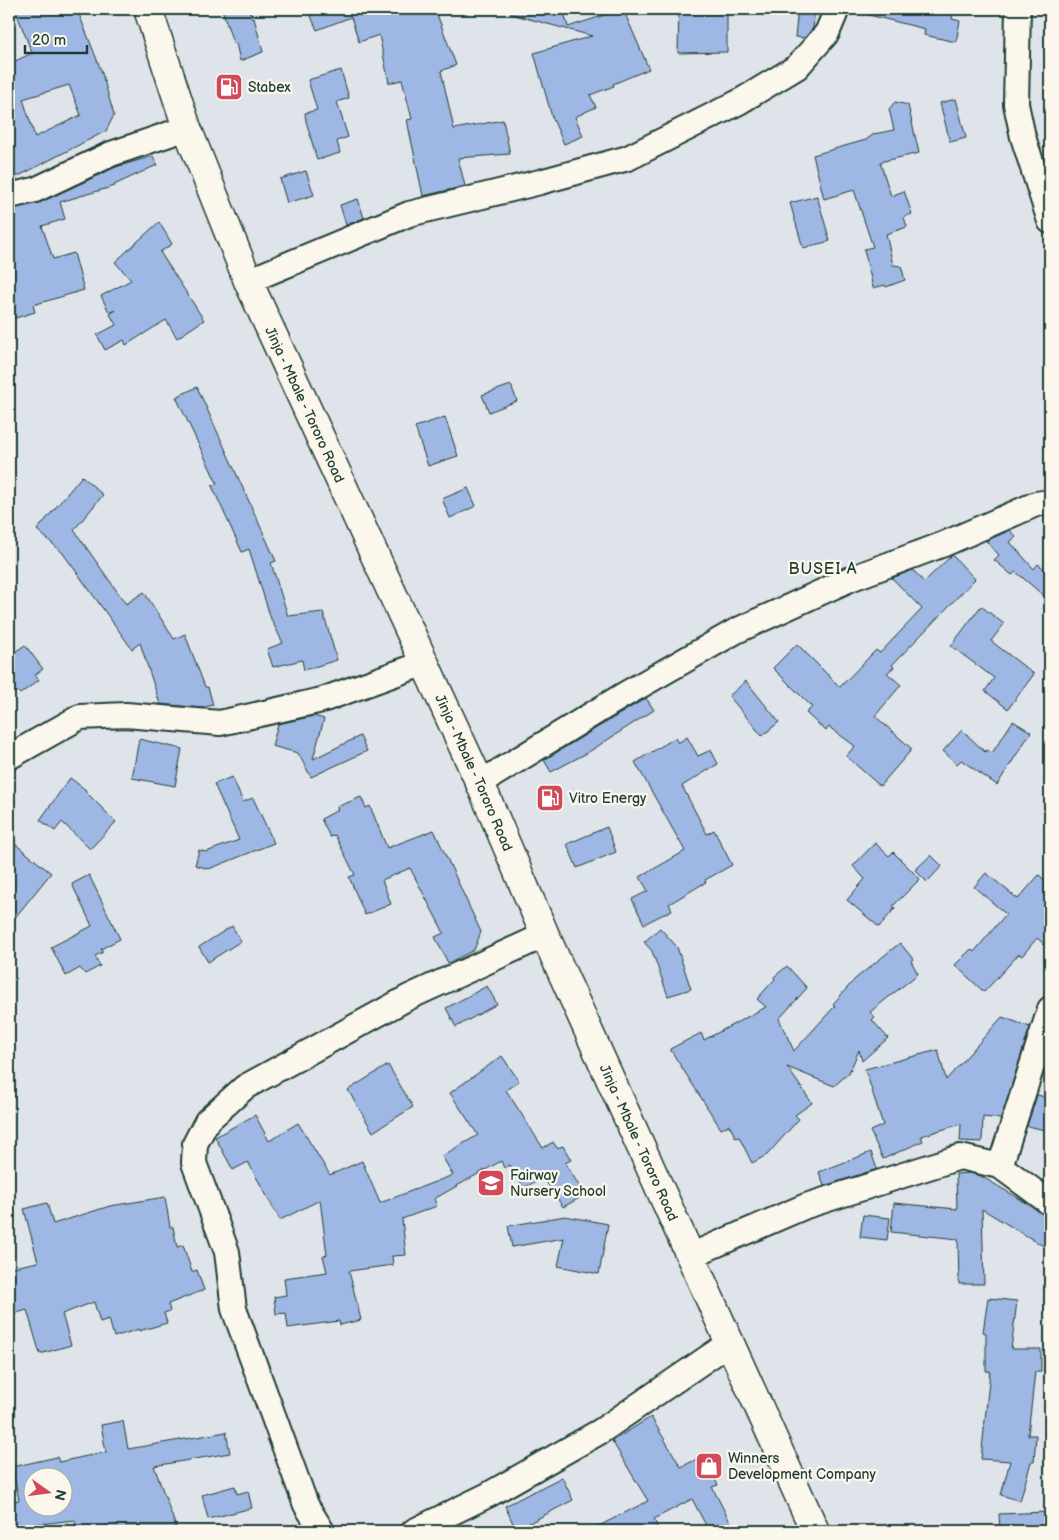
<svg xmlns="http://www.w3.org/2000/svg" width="1059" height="1540" font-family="'Balsamiq Sans',sans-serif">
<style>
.building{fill:#9fb7e4;stroke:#1f3d34;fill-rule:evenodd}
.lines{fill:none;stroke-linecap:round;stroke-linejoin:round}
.minor-casing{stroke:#1f3d34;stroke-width:28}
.major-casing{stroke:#1f3d34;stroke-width:31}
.minor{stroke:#fbf7ec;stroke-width:24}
.major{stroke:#fbf7ec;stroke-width:28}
.labels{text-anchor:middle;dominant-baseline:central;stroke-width:4.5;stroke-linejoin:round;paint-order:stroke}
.poi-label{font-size:14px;fill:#1f3d34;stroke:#fbf7ec;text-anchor:start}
.street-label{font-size:14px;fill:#1f3d34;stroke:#fbf7ec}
.quarter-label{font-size:16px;letter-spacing:1px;fill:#1f3d34;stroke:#fbf7ec}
</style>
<rect width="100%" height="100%" fill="#dfe4ea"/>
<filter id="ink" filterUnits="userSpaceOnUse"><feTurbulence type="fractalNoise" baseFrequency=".02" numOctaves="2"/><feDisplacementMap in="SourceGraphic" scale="10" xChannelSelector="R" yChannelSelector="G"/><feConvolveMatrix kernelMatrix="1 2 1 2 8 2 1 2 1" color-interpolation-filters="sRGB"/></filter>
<g filter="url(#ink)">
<!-- building -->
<g class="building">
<path d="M15,9H77L101,70L114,115L106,131L9,181V64L32,53ZM69,85L81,115L35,137L23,99Z"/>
<polygon points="222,9 249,9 252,19 254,18 263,52 240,61 236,43 233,43"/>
<polygon points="324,9 435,9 456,65 441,71 454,129 503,120 510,154 458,158 465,186 423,196 407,120 412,119 402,80 389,83 379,35 359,42 351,17 317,30 310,14"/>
<polygon points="512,9 563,9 568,27 623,9 649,69 613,84 614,86 590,95 596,107 575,117 583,136 564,144 552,117 534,53 592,36 511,14"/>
<polygon points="679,9 727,10 727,52 678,53"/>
<polygon points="798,9 815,9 813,28 805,38 795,37"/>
<polygon points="870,9 954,9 952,19 960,21 956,42 924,35 925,29 869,15"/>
<polygon points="341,70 349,98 337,102 348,137 337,141 340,153 317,160 306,121 305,113 317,110 308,80"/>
<polygon points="956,99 966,138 950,142 940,103"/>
<polygon points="895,102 908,105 919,153 880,162 891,196 904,191 912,214 904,217 907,227 886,234 893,265 901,266 905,280 886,287 885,285 873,288 864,249 873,247 854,190 824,199 813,155 866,140 874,134 894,130 889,109"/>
<polygon points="153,156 157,165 114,185 115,186 60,202 65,219 42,226 53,259 74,253 84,290 33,305 35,312 9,320 9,209 41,202 116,167"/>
<polygon points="306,171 314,195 287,203 280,179"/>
<polygon points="817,196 830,241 803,248 790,203"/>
<polygon points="358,199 364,218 346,225 340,205"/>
<polygon points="159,222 172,244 160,252 204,320 177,338 166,320 126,345 124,340 105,350 97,335 116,325 110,314 116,310 109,312 101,296 131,280 115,262"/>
<polygon points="511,385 517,401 489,412 482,395"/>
<polygon points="197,387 276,561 271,563 288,616 323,612 337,660 304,670 302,660 273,667 267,649 283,643 271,619 249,549 242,552 212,486 217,483 176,397"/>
<polygon points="445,417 458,456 428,466 415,427"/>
<polygon points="82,476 103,495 74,530 126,604 144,592 174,639 185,634 205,687 208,687 213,705 201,708 160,704 140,643 132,649 62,552 37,530"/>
<polygon points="468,488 476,506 450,518 442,499"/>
<polygon points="1010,530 1016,537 1010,542 1034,569 1038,564 1050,574 1050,601 1016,572 1012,575 994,560 999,555 986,541"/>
<polygon points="952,555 975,579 892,665 894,667 887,673 901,685 875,716 912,749 880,786 846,756 855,746 829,727 826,731 806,713 812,707 773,668 797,644 840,687 876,650 880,653 922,609 892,578 913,570 924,582"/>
<polygon points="981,606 1004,624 991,641 1034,674 1008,709 985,691 994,678 951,646"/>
<polygon points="25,645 43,669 35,675 39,680 20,694 17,691 9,697 9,656"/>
<polygon points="746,681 779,722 762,736 729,696"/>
<polygon points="646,698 654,710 587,753 551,772 544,760"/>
<polygon points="314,716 324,719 313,759 360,736 367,751 311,777 298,753 272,746 278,724"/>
<polygon points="1013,721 1031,732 997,785 961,760 957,764 943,751 962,730 985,752 987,750 992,753"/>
<polygon points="687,737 698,756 711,750 718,764 682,786 707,834 714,830 732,865 705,880 706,882 669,904 672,910 644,924 632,899 648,891 640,877 685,851 635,762 675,738 678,743"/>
<polygon points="139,739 182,749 175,786 132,778"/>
<polygon points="232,777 243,802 253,798 274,843 209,869 195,865 199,850 206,852 239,840 214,784"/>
<polygon points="70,778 86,790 85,791 116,822 90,849 62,822 55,831 40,820"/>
<polygon points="361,797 366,808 370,806 387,848 434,830 481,932 474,950 448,963 435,937 444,933 410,868 382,880 391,904 365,915 349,877 355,875 335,835 330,837 321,819 338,810 337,807"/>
<polygon points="607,827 616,852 577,868 567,844"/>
<polygon points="9,839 51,873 9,925"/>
<polygon points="875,843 889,856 893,852 920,879 893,906 895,908 879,927 847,900 865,879 853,866"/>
<polygon points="931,855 942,866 927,882 915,870"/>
<polygon points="986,873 1018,899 1039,875 1050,885 1050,949 1037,938 1022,956 1019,954 984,992 955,965 971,949 974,952 1006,914 974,887"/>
<polygon points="89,875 120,939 101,949 103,952 95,956 100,966 85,974 80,968 66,976 51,947 92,926 72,884"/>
<polygon points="232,926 241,941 208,962 199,947"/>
<polygon points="660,928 677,947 691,989 668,996 652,951 644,942"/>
<polygon points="900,943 913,959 911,961 918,974 870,1012 875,1017 872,1020 888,1038 862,1061 859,1050 849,1073 834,1086 787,1067 812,1103 795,1115 799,1119 767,1155 752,1163 739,1137 736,1138 729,1125 721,1129 670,1049 701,1033 704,1040 766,1007 757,999 775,979 774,977 787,966 807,988 779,1019 794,1051 835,1006 833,1004 855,979"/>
<polygon points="487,986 497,1004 456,1027 446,1008"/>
<polygon points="1002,1017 1030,1027 1001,1119 983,1117 982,1142 960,1141 961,1124 921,1136 923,1141 883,1159 870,1131 883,1125 865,1069 938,1050 946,1080"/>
<polygon points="502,1056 519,1081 506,1090 543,1148 553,1142 557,1148 563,1146 571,1160 565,1163 585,1195 563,1207 543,1177 524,1188 510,1165 504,1168 501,1161 434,1199 437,1206 402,1219 406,1255 392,1256 393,1265 349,1271 361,1320 340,1325 339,1321 288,1328 286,1313 276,1314 274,1297 286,1295 284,1278 327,1272 323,1256 327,1255 320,1200 280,1220 248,1162 233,1170 215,1137 255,1115 269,1141 298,1123 330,1175 362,1161 380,1203 453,1175 442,1156 478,1135 450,1093"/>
<polygon points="388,1065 413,1107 373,1132 348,1090"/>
<polygon points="1037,1095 1050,1098 1050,1131 1027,1126"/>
<polygon points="871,1152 877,1169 824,1186 819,1172"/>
<polygon points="970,1173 981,1176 1050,1217 1050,1250 982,1209 984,1284 959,1284 958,1239 891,1232 894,1203 957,1209 956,1174"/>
<polygon points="165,1197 170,1227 173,1227 177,1247 183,1245 192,1272 197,1270 204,1290 168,1304 170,1311 164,1313 167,1323 139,1331 139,1329 114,1337 109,1319 100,1322 94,1302 62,1314 71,1345 40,1354 27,1310 9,1315 9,1268 38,1262 24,1209 47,1203 53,1224 110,1206"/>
<polygon points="863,1215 890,1218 887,1240 860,1237"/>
<polygon points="565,1216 608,1224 599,1274 558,1266 564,1238 512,1247 508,1226"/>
<polygon points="988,1298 1017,1301 1011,1349 1041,1349 1041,1372 1035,1372 1028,1435 1036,1435 1034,1462 1031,1462 1020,1501 1001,1495 1010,1461 981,1459 990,1371 986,1371 986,1333 983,1332"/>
<polygon points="651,1417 681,1467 703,1456 718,1485 712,1487 735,1531 709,1531 692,1499 654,1519 659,1531 589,1531 648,1501 612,1441"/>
<path d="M123,1421L128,1449L226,1432L230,1453L154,1466L176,1527L165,1531H76L75,1520L12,1527L9,1502L19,1500L12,1467L57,1457L59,1462L106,1452L101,1425ZM32,1478H62V1508H32Z"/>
<polygon points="562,1477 573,1500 516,1530 505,1506"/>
<polygon points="235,1486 237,1494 248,1491 252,1508 208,1519 202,1495"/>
<polygon points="1047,1512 1047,1528 1031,1528 1031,1531 1000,1529 999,1514"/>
</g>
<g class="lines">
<!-- minor casing -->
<g class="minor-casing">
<g id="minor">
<polyline points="1018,9 1016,104 1023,137 1050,221"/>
<polyline points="9,196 35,190 111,154 187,128"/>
<polyline points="248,281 409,214 540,182 628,158 739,102 797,67 827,33 837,9"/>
<polyline points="9,757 80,717 126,715 220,723 322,700 425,663"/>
<polyline points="480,783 622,696 736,631 850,579 944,544 1036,504 1050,502"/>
<polyline points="1000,1166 1050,1009"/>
<polyline points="692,1255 806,1206 960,1157 1000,1166 1050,1203"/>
<polyline points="322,1531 306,1505 234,1309 227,1252 194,1163 195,1144 207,1121 245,1087 409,997 545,935"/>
<polyline points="414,1531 488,1495 601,1431 731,1342"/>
</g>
</g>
<!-- major casing -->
<g class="major-casing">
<g id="major">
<path id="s1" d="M148,9L187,128L248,281L480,783L545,935L815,1531"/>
</g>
</g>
<!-- minor -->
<use href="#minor" class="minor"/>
<!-- major -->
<use href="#major" class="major"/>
</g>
</g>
<!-- icons -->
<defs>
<g id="fuel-square" transform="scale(1.4375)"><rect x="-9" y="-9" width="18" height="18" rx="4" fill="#d1495b" stroke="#fbf7ec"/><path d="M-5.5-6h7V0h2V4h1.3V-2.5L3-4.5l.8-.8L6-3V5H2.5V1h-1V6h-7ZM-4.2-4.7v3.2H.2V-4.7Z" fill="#fff"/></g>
<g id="school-square" transform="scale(1.4375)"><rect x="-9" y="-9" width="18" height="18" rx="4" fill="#d1495b" stroke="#fbf7ec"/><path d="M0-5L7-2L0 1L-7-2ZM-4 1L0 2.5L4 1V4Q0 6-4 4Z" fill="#fff"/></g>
<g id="shop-square" transform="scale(1.4375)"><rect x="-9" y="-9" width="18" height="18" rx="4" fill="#d1495b" stroke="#fbf7ec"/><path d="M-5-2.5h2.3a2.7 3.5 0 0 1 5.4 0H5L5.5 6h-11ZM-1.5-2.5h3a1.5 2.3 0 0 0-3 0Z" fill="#fff"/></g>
</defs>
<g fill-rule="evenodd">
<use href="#fuel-square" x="229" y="87"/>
<use href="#fuel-square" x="550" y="798"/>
<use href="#school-square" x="491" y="1183"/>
<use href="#shop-square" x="709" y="1466"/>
</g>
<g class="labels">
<!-- poi labels -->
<g class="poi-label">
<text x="248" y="87">Stabex</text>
<text x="569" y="798">Vitro Energy</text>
<text x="510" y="1175">Fairway<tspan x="510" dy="16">Nursery School</tspan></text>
<text x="728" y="1458">Winners<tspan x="728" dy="16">Development Company</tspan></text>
</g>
<!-- street labels -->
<g class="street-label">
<text stroke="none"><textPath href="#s1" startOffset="426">Jinja - Mbale - Tororo Road</textPath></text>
<text stroke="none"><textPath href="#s1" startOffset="831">Jinja - Mbale - Tororo Road</textPath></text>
<text stroke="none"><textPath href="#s1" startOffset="1236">Jinja - Mbale - Tororo Road</textPath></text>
</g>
<!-- quarter labels -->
<g class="quarter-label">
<text x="823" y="569">BUSEI A</text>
</g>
</g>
<!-- margin -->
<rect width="1059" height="1540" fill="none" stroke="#fbf7ec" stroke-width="30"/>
<rect x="15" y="15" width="1029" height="1510" fill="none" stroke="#1f3d34" stroke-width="2" filter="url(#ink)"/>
<!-- north arrow -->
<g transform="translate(48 1492) rotate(104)"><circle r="24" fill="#fbf7ec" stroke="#a3ada2"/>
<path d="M0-4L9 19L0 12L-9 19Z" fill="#d1495b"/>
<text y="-8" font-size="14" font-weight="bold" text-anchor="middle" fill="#1f3d34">N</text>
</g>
<!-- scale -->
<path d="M25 45v8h62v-8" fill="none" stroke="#1f3d34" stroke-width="2.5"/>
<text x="32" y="45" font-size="15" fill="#1f3d34" stroke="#fbf7ec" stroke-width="4" paint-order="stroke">20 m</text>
</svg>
